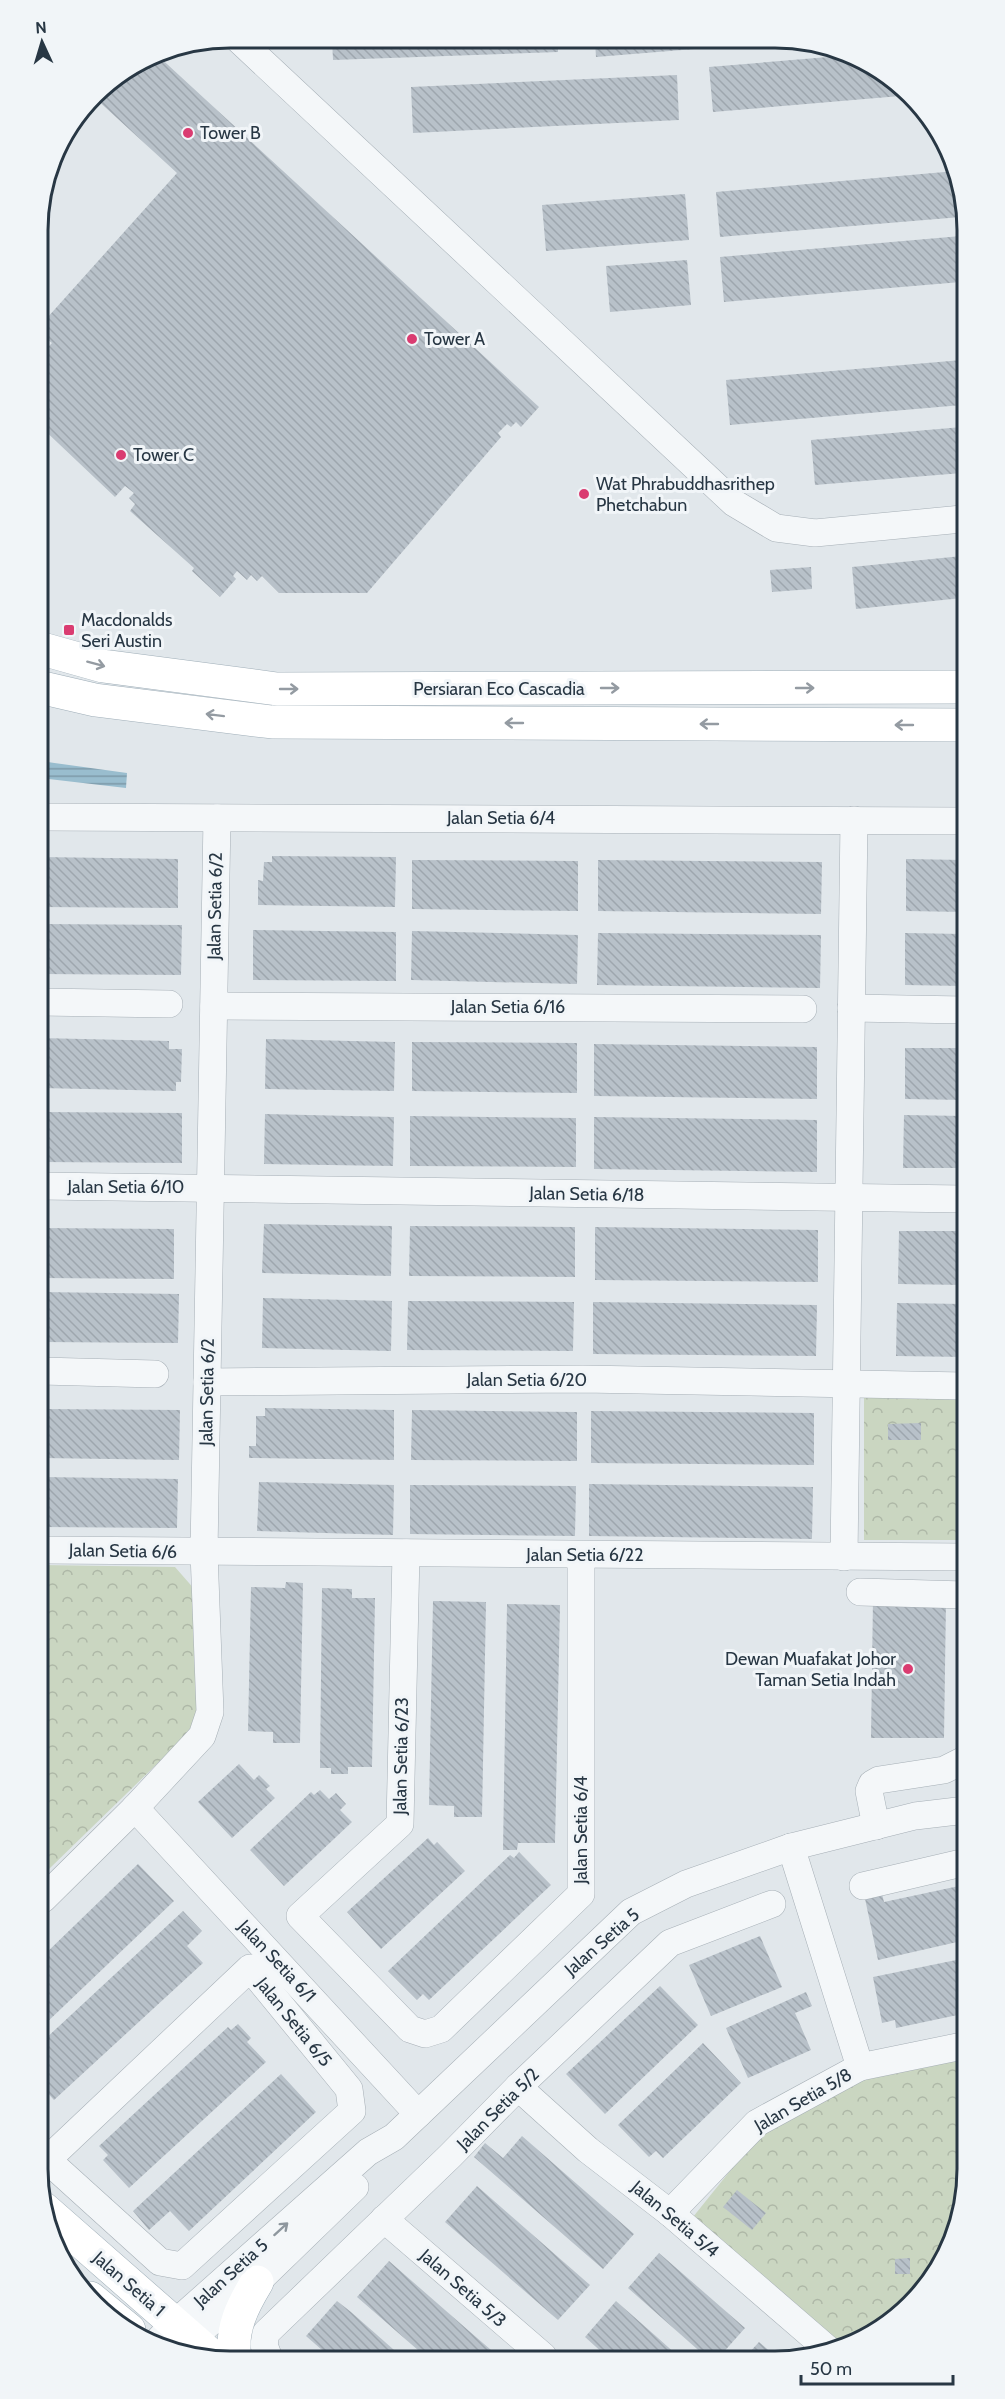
<svg xmlns="http://www.w3.org/2000/svg" width="1005" height="2399" font-family="Cabin,sans-serif">
<style>
.park{fill:url(#park-crowns)}
.water{fill:url(#water-rules)}
.building{fill:url(#building-back-hatch)}
.lines{fill:none;stroke-linecap:round;stroke-linejoin:round}
.minor-casing{stroke:#a6afb6;stroke-width:28}
.major-casing{stroke:#9faeb8;stroke-width:34}
.minor{stroke:#f4f7f9;stroke-width:27}
.major{stroke:#fff;stroke-width:33}
.oneway{stroke:#949ba2}
.oneway2{stroke:#8e979e}
.poi-dot{fill:#da3c71;stroke:#f1f5f8;stroke-width:2}
.labels{text-anchor:middle;dominant-baseline:central;stroke-width:6;stroke-linejoin:round;paint-order:stroke}
.poi-label{font-size:18px;fill:#283744;stroke:#f1f5f8;text-anchor:start}
.street-label{font-size:18px;fill:#283744;stroke:#f1f5f8}
.rim{fill:none;stroke:#283744;stroke-width:3}
</style>
<defs>
<pattern id="park-crowns" width="20" height="18" patternUnits="userSpaceOnUse" patternTransform="scale(1.5)"><rect width="20" height="18" fill="#cad6c1"/><path d="M2 6a3 3 0 1 1 6 0M12 15a3 3 0 1 1 6 0" fill="none" stroke="#aeb8a7"/></pattern>
<pattern id="water-rules" width="6" height="5" patternUnits="userSpaceOnUse" patternTransform="scale(1.5)"><rect width="6" height="5" fill="#99bdce"/><path d="M0 2.5h6" fill="none" stroke="#7d9aa9"/></pattern>
<pattern id="building-back-hatch" width="6" height="6" patternUnits="userSpaceOnUse" patternTransform="scale(1.5)"><rect width="6" height="6" fill="#b8c1c9"/><path d="M-1 5l2 2M0 0l6 6M5-1l2 2" fill="none" stroke="#9ea6ae"/></pattern>
</defs>
<rect width="100%" height="100%" fill="#e1e7eb"/>
<!-- park -->
<g class="park">
<polygon points="965,1397 965,1540 864,1540 864,1398"/>
<polygon points="42,1565 175,1567 196,1591 197,1725 48,1870 43,1869"/>
<polygon points="967,2058 967,2181 953,2242 920,2296 872,2336 844,2347 693,2217 762,2131 863,2076"/>
</g>
<!-- water -->
<polygon class="water" points="40,761 127,773 126,788 40,778"/>
<!-- building -->
<g class="building">
<polygon points="332,38 558,40 558,52 333,60"/>
<polygon points="595,40 718,41 719,47 596,57"/>
<polygon points="155,53 539,407 521,427 516,422 511,427 507,424 498,433 501,437 367,593 279,593 262,576 257,581 251,575 247,580 237,571 233,576 236,579 220,597 192,571 194,568 130,511 135,504 129,498 134,493 125,486 115,497 39,425 38,357 52,343 38,333 38,328 177,173 94,97 103,85"/>
<polygon points="852,55 861,57 912,95 713,112 709,67"/>
<polygon points="677,75 679,120 413,133 411,87"/>
<polygon points="956,171 961,180 961,217 720,237 716,192"/>
<polygon points="685,194 689,240 546,251 542,205"/>
<polygon points="961,236 961,282 724,302 720,257"/>
<polygon points="687,260 691,305 610,312 606,266"/>
<polygon points="962,360 962,405 730,425 726,380"/>
<polygon points="962,427 962,473 815,485 811,440"/>
<polygon points="962,556 962,598 856,609 852,567"/>
<polygon points="811,567 812,589 772,592 770,570"/>
<polygon points="272,856 396,857 395,907 258,905 258,880 263,881 264,862 272,862"/>
<polygon points="40,857 178,859 178,908 40,907"/>
<polygon points="906,859 963,860 963,912 906,911"/>
<polygon points="412,860 578,861 578,911 412,909"/>
<polygon points="598,860 822,862 821,914 598,911"/>
<polygon points="40,924 182,925 181,975 40,974"/>
<polygon points="253,930 396,932 396,981 253,980"/>
<polygon points="412,931 578,935 577,984 411,980"/>
<polygon points="598,933 821,935 820,988 597,985"/>
<polygon points="905,933 963,934 963,986 905,985"/>
<polygon points="40,1038 169,1041 169,1049 182,1049 181,1082 176,1082 176,1091 41,1088"/>
<polygon points="266,1039 395,1042 394,1091 265,1089"/>
<polygon points="412,1042 577,1043 577,1093 412,1091"/>
<polygon points="594,1044 817,1047 817,1099 594,1096"/>
<polygon points="905,1048 964,1048 964,1100 905,1099"/>
<polygon points="41,1112 182,1113 182,1163 41,1162"/>
<polygon points="265,1114 394,1117 393,1166 264,1164"/>
<polygon points="904,1115 964,1116 964,1168 903,1168"/>
<polygon points="410,1116 576,1118 576,1167 410,1166"/>
<polygon points="594,1117 817,1120 817,1172 594,1169"/>
<polygon points="264,1224 392,1226 391,1276 262,1273"/>
<polygon points="410,1226 575,1227 575,1277 409,1276"/>
<polygon points="595,1227 818,1230 818,1282 595,1280"/>
<polygon points="41,1228 174,1229 174,1279 41,1278"/>
<polygon points="899,1231 964,1231 964,1285 898,1284"/>
<polygon points="41,1292 179,1294 178,1343 41,1342"/>
<polygon points="263,1298 392,1301 391,1351 262,1348"/>
<polygon points="408,1301 574,1302 573,1351 407,1350"/>
<polygon points="593,1302 817,1305 816,1356 593,1354"/>
<polygon points="897,1303 964,1304 965,1357 896,1356"/>
<polygon points="265,1408 394,1410 394,1460 249,1458 249,1446 256,1446 256,1416 265,1416"/>
<polygon points="42,1409 180,1410 179,1460 42,1458"/>
<polygon points="412,1410 577,1412 577,1461 411,1460"/>
<polygon points="591,1411 814,1413 814,1465 591,1463"/>
<polygon points="921,1423 921,1440 888,1440 888,1424"/>
<polygon points="42,1477 178,1479 177,1528 42,1527"/>
<polygon points="259,1482 394,1485 393,1535 257,1531"/>
<polygon points="589,1484 813,1487 812,1539 589,1536"/>
<polygon points="410,1485 576,1486 575,1536 410,1534"/>
<polygon points="286,1582 303,1583 300,1743 273,1743 273,1732 248,1731 251,1587 285,1588"/>
<polygon points="322,1588 352,1589 352,1598 375,1598 372,1767 348,1767 348,1774 331,1774 331,1768 320,1768"/>
<polygon points="873,1599 946,1600 944,1738 871,1738"/>
<polygon points="433,1601 486,1602 482,1817 454,1817 454,1806 429,1805"/>
<polygon points="507,1604 560,1605 555,1843 518,1843 517,1850 503,1850"/>
<polygon points="239,1764 254,1780 259,1775 270,1786 266,1789 275,1798 232,1838 198,1802"/>
<polygon points="320,1790 329,1799 336,1793 346,1804 340,1810 352,1822 284,1886 250,1850 311,1792 314,1795"/>
<polygon points="428,1838 434,1845 437,1842 465,1871 381,1949 347,1912"/>
<polygon points="519,1852 551,1885 429,2000 423,1994 417,2000 388,1971 510,1855 514,1858"/>
<polygon points="138,1864 174,1901 43,2026 43,1956"/>
<polygon points="959,1886 966,1918 966,1940 878,1960 864,1894 881,1890 884,1902"/>
<polygon points="183,1911 202,1931 187,1946 203,1963 54,2100 44,2089 43,2041"/>
<polygon points="760,1936 782,1987 711,2016 689,1965"/>
<polygon points="966,1958 967,2013 896,2028 895,2020 882,2023 873,1977"/>
<polygon points="660,1986 698,2025 605,2114 566,2074"/>
<polygon points="806,1992 812,2006 795,2013 811,2050 748,2078 726,2028"/>
<polygon points="238,2024 251,2038 247,2042 266,2062 129,2188 103,2160 108,2155 99,2146 228,2027 231,2030"/>
<polygon points="703,2043 741,2083 663,2158 656,2151 649,2157 618,2125"/>
<polygon points="281,2074 316,2112 189,2231 170,2211 149,2230 133,2211"/>
<polygon points="522,2136 634,2234 603,2269 474,2157 485,2143 503,2158"/>
<polygon points="477,2186 590,2285 558,2320 445,2222"/>
<polygon points="737,2190 766,2213 752,2230 723,2207"/>
<polygon points="659,2253 745,2328 721,2355 705,2356 628,2288"/>
<polygon points="910,2258 910,2274 895,2274 895,2259"/>
<polygon points="389,2261 469,2331 498,2356 426,2357 411,2344 357,2297"/>
<polygon points="337,2301 351,2312 402,2357 330,2357 306,2336"/>
<polygon points="616,2301 658,2338 678,2356 606,2356 585,2337"/>
<polygon points="759,2342 774,2355 747,2355"/>
</g>
<g class="lines">
<!-- minor casing -->
<g class="minor-casing">
<g id="minor">
<polyline points="237,38 734,503 776,528 815,533 962,519"/>
<polyline points="40,817 963,821"/>
<polyline points="40,1002 169,1004"/>
<polyline points="214,1006 803,1009"/>
<polyline points="851,1008 964,1010"/>
<polyline points="41,1186 964,1199"/>
<polyline points="41,1371 155,1374"/>
<polyline points="207,1382 583,1379 965,1386"/>
<polyline points="42,1550 965,1557"/>
<polyline points="406,1553 400,1824 300,1916 410,2029 425,2034 441,2029 581,1894 581,1555"/>
<polyline points="844,1557 854,820"/>
<polyline points="860,1592 965,1595"/>
<polyline points="135,1808 418,2114"/>
<polyline points="876,1826 869,1791 872,1784 879,1780 944,1770 966,1759"/>
<polyline points="791,1847 860,2067"/>
<polyline points="863,1886 966,1862"/>
<polyline points="43,1899 135,1808 202,1736 210,1712 204,1552 217,818"/>
<polyline points="518,2087 588,2150 670,2213 831,2352"/>
<polyline points="44,2157 160,2262 182,2266 352,2111 349,2089 250,1968 47,2160"/>
<polyline points="670,2213 757,2123 860,2067 967,2045"/>
<polyline points="384,2219 543,2356"/>
<polyline points="154,2345 174,2324 368,2152 394,2137 631,1912 686,1884 791,1847 915,1816 966,1810"/>
<polyline points="176,2352 257,2282 355,2187"/>
<polyline points="269,2358 264,2345 266,2333 450,2156 518,2087 670,1943 772,1904"/>
</g>
</g>
<!-- major casing -->
<g class="major-casing">
<g id="major">
<polyline points="39,648 103,666 277,689 963,687"/>
<polyline points="39,687 95,700 272,722 963,725"/>
<polyline points="44,2209 214,2358"/>
<polyline points="90,2298 129,2330"/>
<path d="M235,2358C230,2330 243,2305 257,2282"/>
</g>
</g>
<!-- minor -->
<use href="#minor" class="minor"/>
<!-- major -->
<use href="#major" class="major"/>
</g>
<!-- one-way arrows -->
<defs><path id="oneway-shaft" d="M-6 0H5M1.5-3L5.5 0L1.5 3" fill="none" stroke-width="1.6" stroke-linecap="round" stroke-linejoin="round" transform="scale(1.5)"/></defs>
<g class="oneway">
<use href="#oneway-shaft" transform="translate(96 664) rotate(15)"/>
<use href="#oneway-shaft" transform="translate(610 688)"/>
<use href="#oneway-shaft" transform="translate(805 688)"/>
<use href="#oneway-shaft" transform="translate(289 689)"/>
<use href="#oneway-shaft" transform="translate(215 715) rotate(-173)"/>
<use href="#oneway-shaft" transform="translate(514 723) rotate(-180)"/>
<use href="#oneway-shaft" transform="translate(709 724) rotate(-180)"/>
<use href="#oneway-shaft" transform="translate(904 725) rotate(-180)"/>
</g>
<use class="oneway2" href="#oneway-shaft" transform="translate(281 2229) rotate(-42)"/>
<!-- markers -->
<g class="poi-dot">
<circle cx="188" cy="133" r="6"/>
<circle cx="412" cy="339" r="6"/>
<circle cx="121" cy="455" r="6"/>
<circle cx="584" cy="494" r="6"/>
<rect x="63" y="624" width="12" height="12" rx="3"/>
<circle cx="908" cy="1669" r="6"/>
</g>
<g class="labels">
<!-- poi labels -->
<g class="poi-label">
<text x="200" y="133">Tower B</text>
<text x="424" y="339">Tower A</text>
<text x="133" y="455">Tower C</text>
<text x="596" y="484">Wat Phrabuddhasrithep<tspan x="596" dy="21">Phetchabun</tspan></text>
<text x="81" y="620">Macdonalds<tspan x="81" dy="21">Seri Austin</tspan></text>
<text x="896" y="1659" text-anchor="end">Dewan Muafakat Johor<tspan x="896" dy="21">Taman Setia Indah</tspan></text>
</g>
<!-- street labels -->
<g class="street-label">
<text x="499" y="689">Persiaran Eco Cascadia</text>
<text x="501" y="818">Jalan Setia 6/4</text>
<text transform="translate(215 906) rotate(-89)">Jalan Setia 6/2</text>
<text x="508" y="1007">Jalan Setia 6/16</text>
<text x="126" y="1187">Jalan Setia 6/10</text>
<text transform="translate(587 1194) rotate(1)">Jalan Setia 6/18</text>
<text x="527" y="1380">Jalan Setia 6/20</text>
<text transform="translate(207 1392) rotate(-89)">Jalan Setia 6/2</text>
<text transform="translate(123 1551) rotate(1)">Jalan Setia 6/6</text>
<text x="585" y="1555">Jalan Setia 6/22</text>
<text transform="translate(401 1756) rotate(-89)">Jalan Setia 6/23</text>
<text transform="translate(581 1830) rotate(-90)">Jalan Setia 6/4</text>
<text transform="translate(602 1942) rotate(-41)">Jalan Setia 5</text>
<text transform="translate(277 1961) rotate(47)">Jalan Setia 6/1</text>
<text transform="translate(294 2022) rotate(51)">Jalan Setia 6/5</text>
<text transform="translate(803 2100) rotate(-30)">Jalan Setia 5/8</text>
<text transform="translate(498 2109) rotate(-45)">Jalan Setia 5/2</text>
<text transform="translate(675 2219) rotate(40)">Jalan Setia 5/4</text>
<text transform="translate(231 2273) rotate(-42)">Jalan Setia 5</text>
<text transform="translate(129 2284) rotate(41)">Jalan Setia 1</text>
<text transform="translate(463 2288) rotate(41)">Jalan Setia 5/3</text>
</g>
</g>
<!-- crop -->
<path d="M0 0H1005V2399H0ZM230 48H775A182 182 0 0 1 957 230V2169A182 182 0 0 1 775 2351H230A182 182 0 0 1 48 2169V230A182 182 0 0 1 230 48Z" fill="#f1f5f8" fill-rule="evenodd"/>
<path class="rim" d="M230 48H775A182 182 0 0 1 957 230V2169A182 182 0 0 1 775 2351H230A182 182 0 0 1 48 2169V230A182 182 0 0 1 230 48Z"/>
<!-- north arrow -->
<g transform="translate(42 42) rotate(356)" stroke="#f1f5f8" stroke-width="4.5" paint-order="stroke">
<path d="M0-4.5L10 22L0 15L-10 22Z" fill="#283744"/>
<text y="-9" font-size="16" font-weight="bold" text-anchor="middle" fill="#283744">N</text>
</g>
<!-- scale -->
<path d="M801 2375v9h152v-9" fill="none" stroke="#283744" stroke-width="3"/>
<text x="810" y="2375" font-size="18" fill="#283744" stroke="#f1f5f8" stroke-width="4.5" paint-order="stroke">50 m</text>
</svg>
